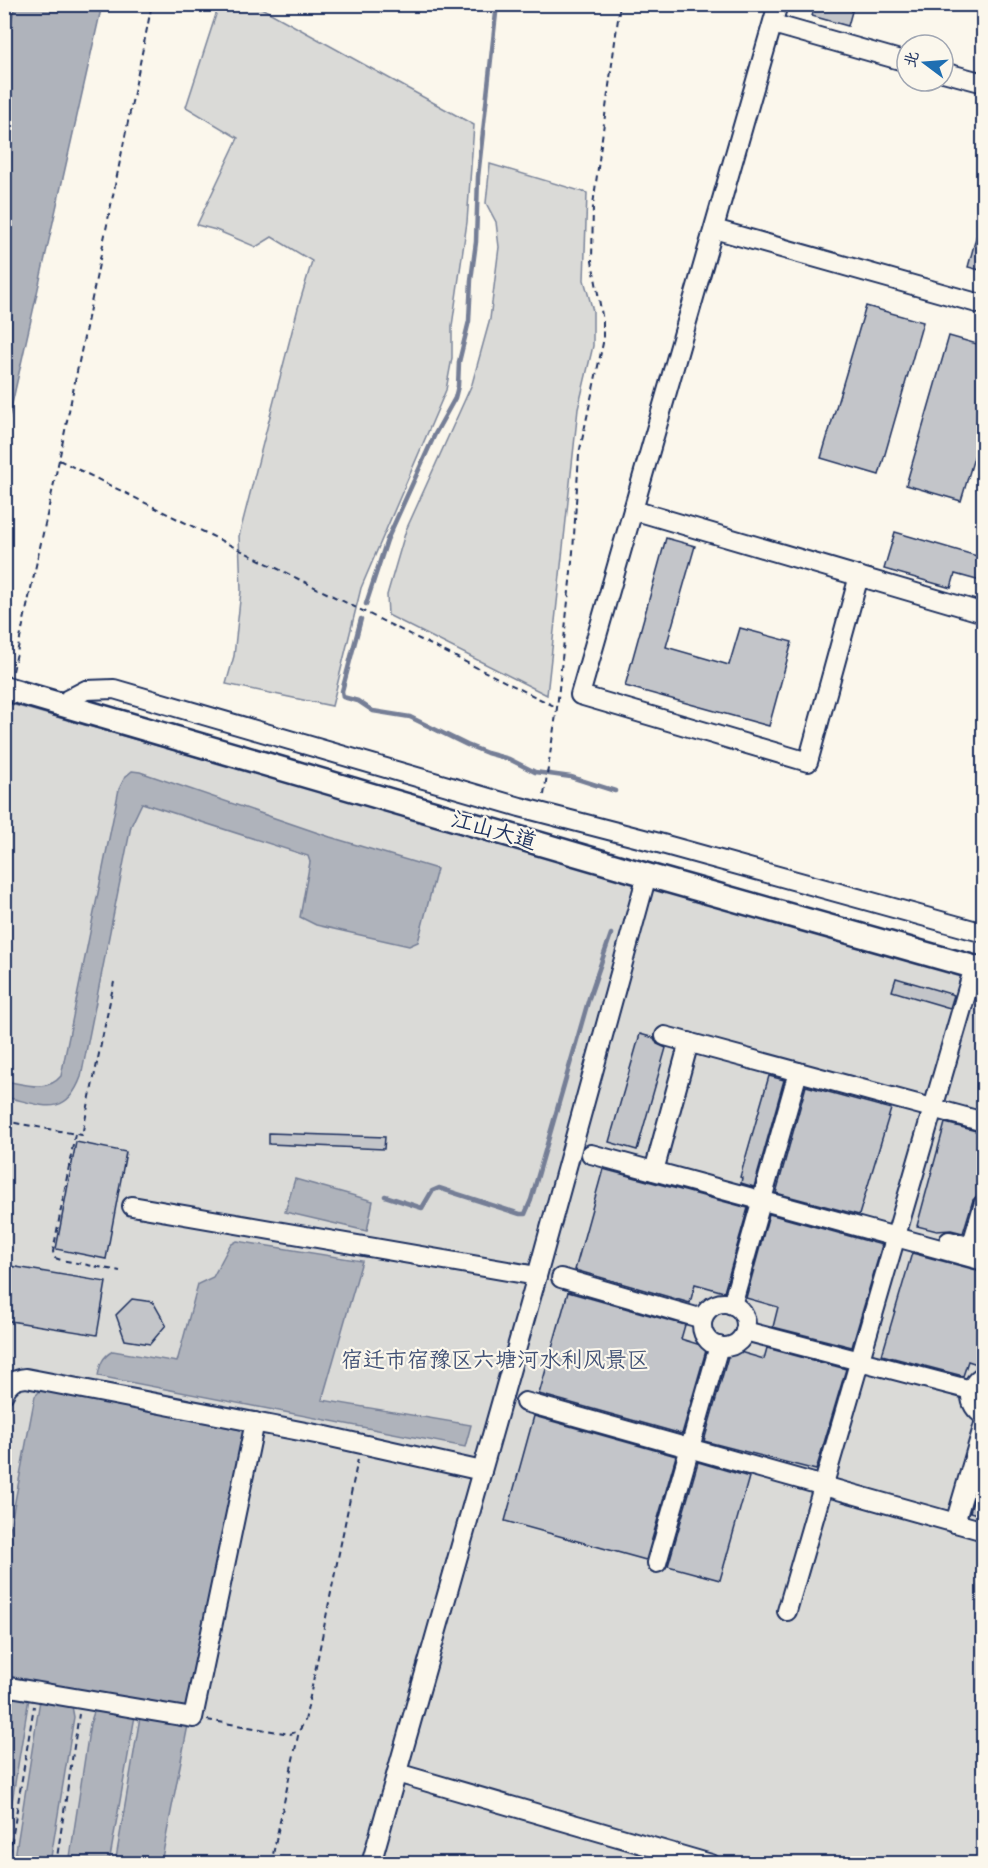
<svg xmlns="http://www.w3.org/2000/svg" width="988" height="1868" font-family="Sriracha,'LXGW WenKai TC',sans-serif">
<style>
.green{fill:#dadad7;stroke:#7a849a;stroke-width:1.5}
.water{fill:#afb3bb;stroke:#747e96;stroke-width:1.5}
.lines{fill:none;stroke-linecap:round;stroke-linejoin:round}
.stream{stroke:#747e96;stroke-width:4.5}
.building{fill:#c3c5c9;stroke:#1b2f5e;stroke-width:1.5}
.minor-casing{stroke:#1b2f5e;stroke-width:22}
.major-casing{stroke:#1b2f5e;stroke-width:27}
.path{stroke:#1b2f5e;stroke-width:2;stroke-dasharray:6 4.5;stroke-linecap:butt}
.minor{stroke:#fbf7ec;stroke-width:18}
.major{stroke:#fbf7ec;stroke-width:22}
.major-bridge-casing{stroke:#1b2f5e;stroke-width:27;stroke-linecap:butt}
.major-bridge{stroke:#fbf7ec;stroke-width:22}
.labels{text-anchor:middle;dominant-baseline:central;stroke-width:4.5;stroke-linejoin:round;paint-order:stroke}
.street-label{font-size:22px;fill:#1b2f5e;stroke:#fbf7ec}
.park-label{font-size:22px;fill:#415176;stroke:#fbf7ec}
</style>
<rect width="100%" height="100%" fill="#fbf7ec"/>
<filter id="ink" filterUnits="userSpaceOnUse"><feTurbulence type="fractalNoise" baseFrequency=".0167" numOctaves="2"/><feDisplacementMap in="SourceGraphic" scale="12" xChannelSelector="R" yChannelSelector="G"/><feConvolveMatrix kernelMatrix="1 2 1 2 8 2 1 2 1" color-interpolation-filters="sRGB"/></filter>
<g filter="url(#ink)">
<!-- green -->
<g class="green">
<polygon points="219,5 256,5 474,125 467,222 452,326 452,358 446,390 361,588 332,706 226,684 234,656 241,591 239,536 298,308 312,261 272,237 256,247 216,230 197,225 238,138 186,107"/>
<polygon points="490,164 587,193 584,280 593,311 593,346 578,409 547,695 388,615 387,595 406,530 472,384 490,319 499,247 496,222 486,203"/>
<polygon points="4,702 983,981 983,1863 5,1863"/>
</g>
<!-- water -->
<g class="water">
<polygon points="15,5 102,5 5,435 4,52"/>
<path d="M132,771L140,772L330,837L437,869L418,942L409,946L316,925L300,917L310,862L308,856L142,803L131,826L81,1077C65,1120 41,1104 5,1097V1081C24,1084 47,1093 61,1076L119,789L125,777Z"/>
<polygon points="295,1179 373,1201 367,1231 285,1212"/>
<path d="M237,1241L362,1261L322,1400L471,1425L465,1447L98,1376C100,1364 102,1357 113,1351L177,1362L198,1284L213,1277L230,1245Z"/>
<polygon points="42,1389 241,1430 248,1434 188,1709 5,1678 5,1554 35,1396"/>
<polygon points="5,1694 29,1698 5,1844"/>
<polygon points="40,1700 72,1706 74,1717 50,1863 14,1864"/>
<polygon points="99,1711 135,1716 109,1863 69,1864 90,1724 94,1712"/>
<polygon points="140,1717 188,1725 161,1863 115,1864"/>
</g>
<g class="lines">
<!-- stream -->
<g class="stream">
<polyline points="366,604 387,540 435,434 455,398 458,386 459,362 469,321 471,280 476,242 478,177 497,4"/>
<polyline points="361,619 342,691 343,697 358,701 373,711 410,717 467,745 487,753 509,759 535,772 571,777 615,791"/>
<polyline points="385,1196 422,1208 432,1191 439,1188 520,1214 525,1214 531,1200 589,998 611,934"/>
</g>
</g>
<!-- building -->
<g class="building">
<polygon points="816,4 854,4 848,26 812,16"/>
<polygon points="980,223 984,223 984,271 968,267"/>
<polygon points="866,306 923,322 879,475 821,458"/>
<polygon points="949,336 984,346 984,424 961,501 906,485"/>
<polygon points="895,532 984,558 984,582 955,574 951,588 884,569"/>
<polygon points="666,538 695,546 666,647 729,665 740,628 792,642 769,726 625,686"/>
<polygon points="896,978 954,995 950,1008 892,991"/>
<polygon points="640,1034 654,1038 657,1044 666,1048 637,1150 609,1142"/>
<polygon points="769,1076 784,1080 754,1187 741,1183 742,1178 740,1177"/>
<polygon points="806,1086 891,1109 859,1215 776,1193"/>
<polygon points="945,1123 984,1133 984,1185 981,1192 973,1200 963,1233 951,1230 937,1231 917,1226"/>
<polygon points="269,1133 385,1137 384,1149 269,1144"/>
<polygon points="76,1142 126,1152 106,1259 56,1249"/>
<polygon points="603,1169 748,1208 724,1292 695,1284 690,1303 575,1270"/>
<polygon points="769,1214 882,1245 852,1347 773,1327 778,1307 746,1298"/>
<polygon points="912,1253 984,1272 984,1364 980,1365 968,1361 963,1376 882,1355"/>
<polygon points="4,1265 106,1282 97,1335 4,1320"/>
<polygon points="568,1292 685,1325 681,1339 707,1347 682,1434 539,1394"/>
<polygon points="132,1299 153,1302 166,1325 150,1344 125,1340 116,1315"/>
<polygon points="767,1348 846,1369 816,1470 704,1441 729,1353 732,1354 733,1350 764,1359"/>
<polygon points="534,1416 676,1456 646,1560 505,1521"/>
<polygon points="698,1462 749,1477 720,1580 668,1566"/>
<polygon points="980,1477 984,1477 984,1516 970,1512"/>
</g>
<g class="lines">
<!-- minor casing -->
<g class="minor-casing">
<g id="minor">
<polyline points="778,4 580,695 808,762 859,576"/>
<polyline points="773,24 907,62"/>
<polyline points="943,72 984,83"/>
<polyline points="714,229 984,305"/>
<polyline points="633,510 984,613"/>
<polyline points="59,704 86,690 114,689 520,807 655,842 984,933"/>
<polyline points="665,1036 984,1122"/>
<polyline points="591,1154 984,1261"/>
<polyline points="654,1171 689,1042"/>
<polyline points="132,1206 537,1276"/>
<polyline points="949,1241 971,1247 984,1203"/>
<polyline points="561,1278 703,1319"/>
<circle cx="724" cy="1325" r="22"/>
<polyline points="732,1305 798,1072"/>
<polyline points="745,1331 971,1390"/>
<path d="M984,1375C966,1385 967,1405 984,1416"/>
<path d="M4,1394C8,1383 15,1379 26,1378L326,1436L482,1471"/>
<polyline points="525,1402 984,1531"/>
<polyline points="955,1523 984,1424"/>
<polyline points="657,1563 719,1346"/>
<polyline points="787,1611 974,967"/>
<polyline points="4,1686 193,1718 255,1422"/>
<polyline points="397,1773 711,1864"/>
<polyline points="371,1864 537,1276 647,875"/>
</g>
</g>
<!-- major casing -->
<g class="major-casing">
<polyline id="major" points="59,704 647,875 984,970"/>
</g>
<!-- path -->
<g class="path">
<polyline points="59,460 556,707"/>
<polyline points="13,671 59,460 152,4"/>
<polyline points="544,795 557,708 573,552 579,454 603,343 603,321 592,261 593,205 620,4"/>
<polyline points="4,1121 82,1135 114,982"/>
<polyline points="75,1134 53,1252 55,1258 61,1260 120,1271"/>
<polyline points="207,1720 290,1734 299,1731 305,1721 358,1459"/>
<polyline points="8,1864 34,1706"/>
<polyline points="56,1864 79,1714"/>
<polyline points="271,1864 299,1731"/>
</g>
<!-- minor -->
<use href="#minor" class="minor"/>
<!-- major -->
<use href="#major" class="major"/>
<!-- major-bridge casing -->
<g class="major-bridge-casing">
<polyline id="major-bridge" points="4,688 59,704"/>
</g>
<!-- major-bridge -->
<use href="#major-bridge" class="major-bridge"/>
</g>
</g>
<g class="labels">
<!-- street labels -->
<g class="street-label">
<text transform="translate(494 830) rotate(16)">江山大道</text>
</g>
<!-- park labels -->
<g class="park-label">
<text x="495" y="1359">宿迁市宿豫区六塘河水利风景区</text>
</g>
</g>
<!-- margin -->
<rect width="988" height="1868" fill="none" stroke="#fbf7ec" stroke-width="24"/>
<rect x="12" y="12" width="964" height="1844" fill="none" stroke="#1b2f5e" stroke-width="2" filter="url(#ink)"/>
<!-- north arrow -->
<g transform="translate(925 63) rotate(286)"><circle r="28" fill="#fbf7ec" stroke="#a1a7b3" stroke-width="1.5"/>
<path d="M0-4.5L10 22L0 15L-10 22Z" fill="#1f6fb2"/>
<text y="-9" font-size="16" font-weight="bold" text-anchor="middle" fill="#1b2f5e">北</text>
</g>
</svg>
